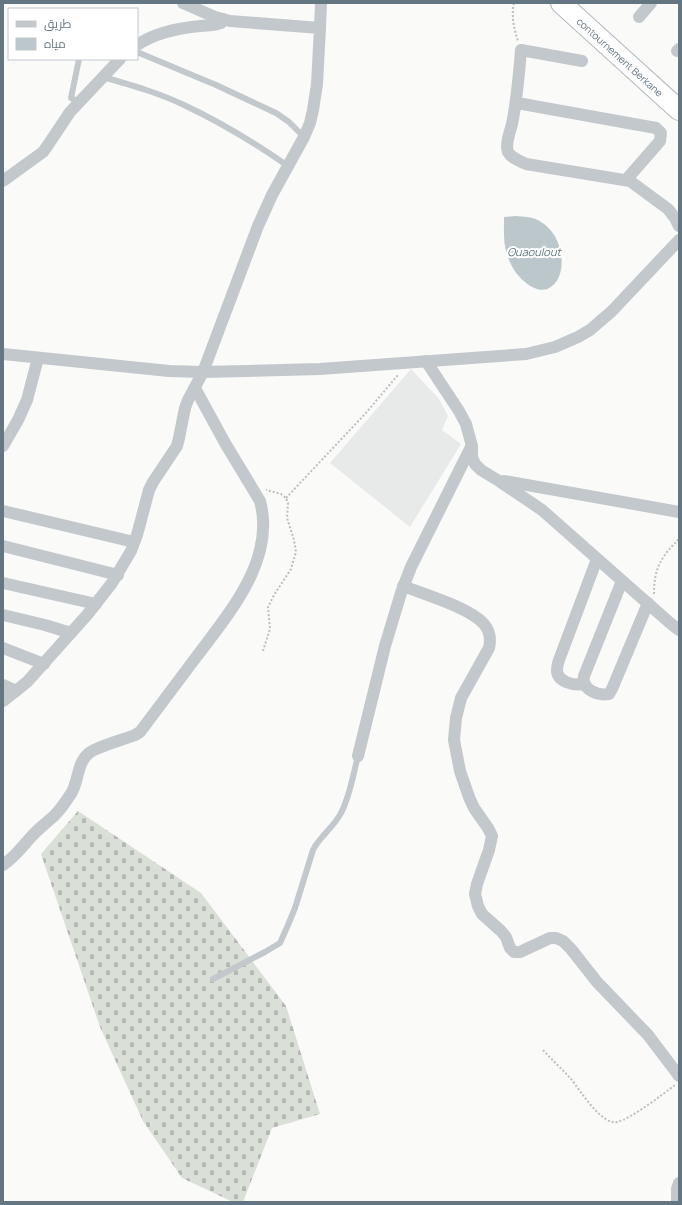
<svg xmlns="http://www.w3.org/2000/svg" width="682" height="1205" font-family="Manrope,Cairo,sans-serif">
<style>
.built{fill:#e8e9e9}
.cemetery{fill:url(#cemetery-stones)}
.water{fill:#bbc7cb}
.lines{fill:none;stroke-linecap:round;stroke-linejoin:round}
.trunk-casing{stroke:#b4b9bd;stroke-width:22}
.path{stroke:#bbbfc2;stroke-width:2;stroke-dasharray:2 2;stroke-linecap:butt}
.service{stroke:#c3c8cc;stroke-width:6}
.minor{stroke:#c3c8cc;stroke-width:12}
.trunk{stroke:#fff;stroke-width:20}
.labels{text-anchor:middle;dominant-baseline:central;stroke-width:4;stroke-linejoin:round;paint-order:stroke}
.street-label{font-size:10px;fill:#657683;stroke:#fff}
.water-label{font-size:11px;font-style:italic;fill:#60757c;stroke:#fff}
</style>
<defs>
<pattern id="cemetery-stones" width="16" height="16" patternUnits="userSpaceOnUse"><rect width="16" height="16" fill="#dadfd7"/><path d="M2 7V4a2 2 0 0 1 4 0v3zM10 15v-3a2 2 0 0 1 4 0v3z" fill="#b4b9b4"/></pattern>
</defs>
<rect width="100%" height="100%" fill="#fafaf8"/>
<!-- built -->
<polygon class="built" points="411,369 439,399 448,416 442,430 461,444 410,527 330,463"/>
<!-- cemetery -->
<polygon class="cemetery" points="78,811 201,893 286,1006 320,1114 272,1128 243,1202 233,1202 182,1178 143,1121 100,1027 41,854"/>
<!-- water -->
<path class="water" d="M515,216C524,217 533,216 541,222C546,225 551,230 554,235C563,248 566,275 552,286C539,298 519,279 513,268C511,265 509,260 508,257C503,245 504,230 504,217Z"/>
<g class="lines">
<!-- trunk casing -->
<g class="trunk-casing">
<polyline id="trunk" points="561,3 679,110"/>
</g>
<!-- path -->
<g class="path">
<path d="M514,3C511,16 514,29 518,41"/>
<polyline points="286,498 365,414 398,375"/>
<path d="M654,594C654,568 661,557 679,539"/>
<polyline points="263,651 270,629 268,607 274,595 291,569 296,552 294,540 287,518 288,503 286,498 281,494 266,490"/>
<path d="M543,1050C552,1060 562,1069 571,1079C580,1090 601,1125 617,1122C631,1119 663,1094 675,1085"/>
</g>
<!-- service -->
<g class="service">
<polyline points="137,52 216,85 276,113 289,122 304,137"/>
<polyline points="79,59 71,98 79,102"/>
<path d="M103,77C131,85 159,93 184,105C220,122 255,143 288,166"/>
<path d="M213,979L265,952L280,943L288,925L295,908L313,850C320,836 334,827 341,813C350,796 353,775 358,756"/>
</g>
<!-- minor -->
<g class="minor">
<polyline points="639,17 651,3"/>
<polyline points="320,28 321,3"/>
<path d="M137,45C155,33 178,28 200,26C207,25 214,26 221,23L223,19"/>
<polyline points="677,51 679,49"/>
<path d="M582,61L521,50C519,75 517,100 512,124C510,132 505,144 508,152C511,158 520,161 526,164L630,181L668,209L675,218L679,226"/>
<polyline points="517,103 656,128 661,133 660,141 626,180"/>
<polyline points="3,181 43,152 48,145 70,112 120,59"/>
<polyline points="3,354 169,371 203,372 320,369 526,354 555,347 578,337 590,330 612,311 679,240"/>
<polyline points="426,361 459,411 466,424 472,446 472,457 475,464 481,470 499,481 542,510 670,623 679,630"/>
<polyline points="3,446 18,420 27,400 38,358"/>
<polyline points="504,481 679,512"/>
<polyline points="3,511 134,542"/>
<polyline points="3,546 118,575"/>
<path d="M622,581L584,676C581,689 597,696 609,694L612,689L648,603"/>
<polyline points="3,583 96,604"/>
<path d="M403,586C424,594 470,608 484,624C490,631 491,639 489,648L461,698L456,718L454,740L460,771L469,797L474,808L488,828L492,836L489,850L477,884L475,894L478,906L482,914L501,931L506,937L510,948L514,952H520L550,938H556L563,941L571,949L597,982L648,1035L679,1076"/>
<polyline points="3,615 45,625 71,633"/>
<polyline points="3,648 44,664"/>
<path d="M584,684C574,686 557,682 557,670C557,667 558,663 559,660L597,559"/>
<polyline points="3,685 16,691"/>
<polyline points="3,701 27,682 87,615 112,583 131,551 137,535 149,490 153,482 177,446 179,438 185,408 188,400 203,372 258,226 272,195 304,137 310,123 313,110 317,84 320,28 230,21 215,17 183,3"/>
<polyline points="358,756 385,646 401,593 411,567 471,447"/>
<path d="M3,865C16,856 21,848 31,837C38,829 46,823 54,816C61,809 67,800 72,792C79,779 77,763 89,753C98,746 123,740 135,735L140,732C159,707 178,681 197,656C230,612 276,559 260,501L225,443L195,388"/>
<polyline points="677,1202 677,1189 679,1183"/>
</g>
<!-- trunk -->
<use href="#trunk" class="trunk"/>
</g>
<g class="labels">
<!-- street labels -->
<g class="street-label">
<text transform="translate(620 57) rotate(42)">contournement Berkane</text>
</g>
<!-- water labels -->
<g class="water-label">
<text x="534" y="251">Ouaoulout</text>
</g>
</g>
<!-- border -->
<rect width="682" height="1205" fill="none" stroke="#657683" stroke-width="8"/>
<!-- legend -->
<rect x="8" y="8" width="130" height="52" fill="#ffffff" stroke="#c1c8cd"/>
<rect x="16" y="21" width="20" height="6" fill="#c3c8cc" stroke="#c1c8cd"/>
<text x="44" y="28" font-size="12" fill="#657683">طريق</text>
<rect x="16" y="38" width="20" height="12" fill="#bbc7cb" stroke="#c1c8cd"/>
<text x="44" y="48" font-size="12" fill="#657683">مياه</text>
</svg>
